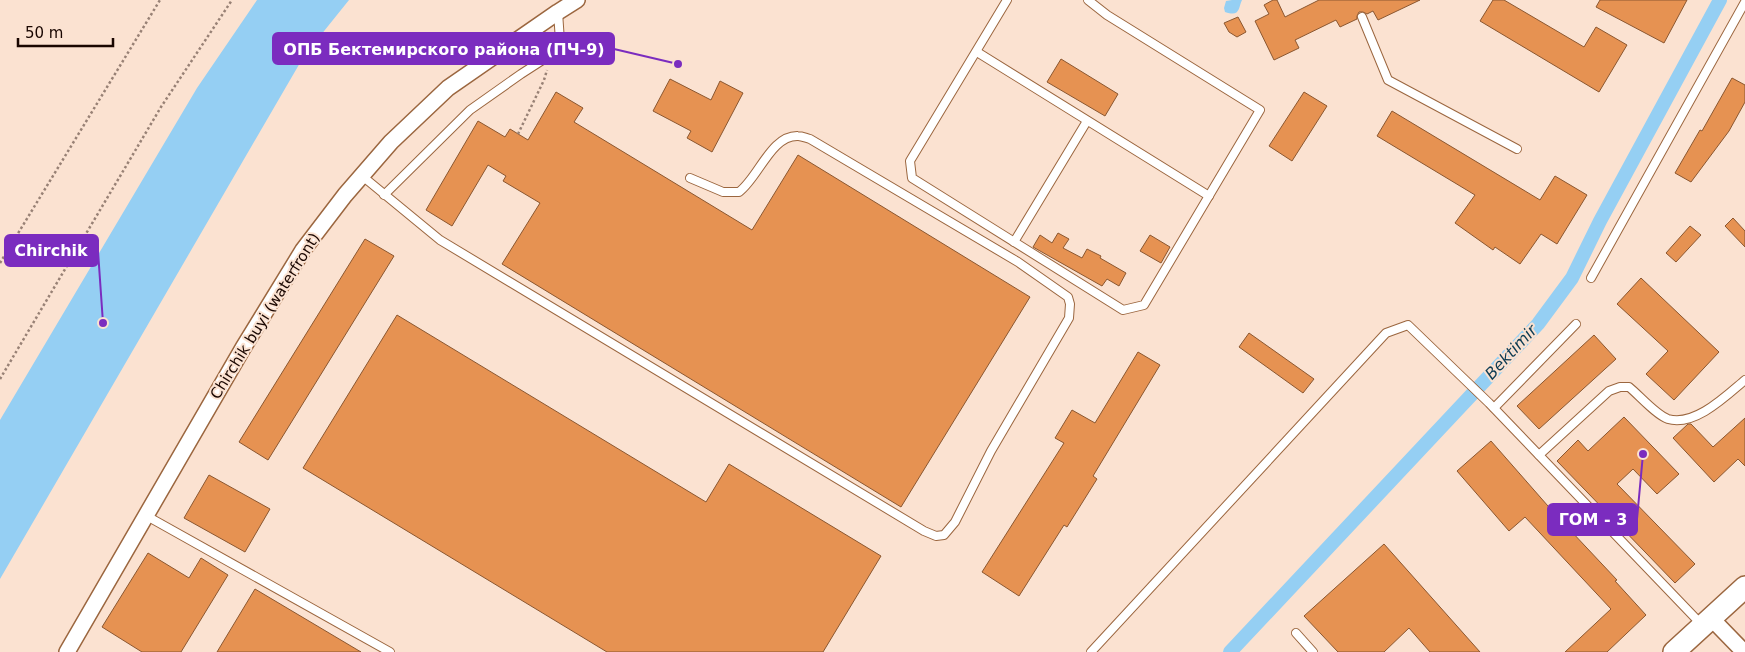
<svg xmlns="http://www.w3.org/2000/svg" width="1745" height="652" font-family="'DejaVu Sans',sans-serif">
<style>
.water{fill:#95cff3}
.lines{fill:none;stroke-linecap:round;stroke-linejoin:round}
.canal{stroke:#95cff3;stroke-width:14}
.building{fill:#e69252;stroke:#8b5730}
.lane-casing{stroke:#9b663f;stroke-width:10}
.street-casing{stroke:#9b663f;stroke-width:18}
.secondary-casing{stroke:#9b663f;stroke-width:24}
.path{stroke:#988175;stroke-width:2.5;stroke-dasharray:2.5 2.5;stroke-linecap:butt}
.lane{stroke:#fff;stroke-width:8}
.street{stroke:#fff;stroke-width:15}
.secondary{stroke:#fff;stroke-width:21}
.labels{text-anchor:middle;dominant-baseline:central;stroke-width:4;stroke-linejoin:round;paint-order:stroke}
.street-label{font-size:15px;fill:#190600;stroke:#fbe2d1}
.water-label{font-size:16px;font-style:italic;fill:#0c3b53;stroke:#fbe2d1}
.leader{fill:none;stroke:#7b2cbf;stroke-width:2}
.callout-dot{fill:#7b2cbf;stroke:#fbe2d1;stroke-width:2}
.callout{fill:#7b2cbf;stroke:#7b2cbf;stroke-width:2}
.callout-label{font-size:16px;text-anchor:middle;font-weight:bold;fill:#fff}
</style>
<rect width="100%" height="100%" fill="#fbe2d1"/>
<!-- water -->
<g class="water">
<polygon points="257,0 349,0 304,56 0,579 0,420 197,88"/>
<path d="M1232,0H1242C1238,9 1240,17 1225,12L1224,8L1226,1Z"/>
</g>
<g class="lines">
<!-- canal -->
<polyline class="canal" points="1230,652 1538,324 1572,278 1600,221 1720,0"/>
</g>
<!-- building -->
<g class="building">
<polygon points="1273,0 1277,0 1285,17 1319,0 1420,0 1378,20 1373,11 1367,14 1363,12 1359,12 1357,16 1357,19 1340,27 1336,20 1295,40 1299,48 1274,60 1255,21 1269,14 1264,5"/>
<polygon points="1493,0 1504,0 1584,47 1596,27 1627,45 1599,92 1480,21"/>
<polygon points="1600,0 1687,0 1664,43 1596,7"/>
<polygon points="1238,17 1246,32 1237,37 1229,32 1224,23"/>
<polygon points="1061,59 1118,94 1105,116 1047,82"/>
<polygon points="1732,78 1745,85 1745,102 1729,131 1691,182 1675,173 1700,130 1702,131"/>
<polygon points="670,79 711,100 720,81 743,93 712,152 687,138 691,131 653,111"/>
<polygon points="556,92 583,108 574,122 752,230 798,155 1030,297 901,507 502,264 540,203 503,181 506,176 488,165 452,226 426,210 478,121 505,137 510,129 528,140"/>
<polygon points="1304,92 1327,106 1292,161 1269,146"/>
<polygon points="1392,111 1540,200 1555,176 1587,195 1557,244 1541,234 1520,264 1495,247 1493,250 1455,223 1475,195 1377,136"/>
<polygon points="1733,218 1745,231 1745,247 1725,226"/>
<polygon points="1690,226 1701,235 1676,262 1666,253"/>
<polygon points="1058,233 1069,239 1063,248 1082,258 1087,249 1101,256 1100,258 1126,273 1119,286 1107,279 1102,286 1033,247 1040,235 1052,243"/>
<polygon points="1150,235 1170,247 1161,263 1140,251"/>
<polygon points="365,239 394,256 268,460 239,442"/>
<polygon points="1641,278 1719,352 1674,400 1646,374 1668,351 1617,304"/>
<polygon points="397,315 706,502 729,464 881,556 823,652 607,652 303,468"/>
<polygon points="1249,333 1314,379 1303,393 1239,347"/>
<polygon points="1594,335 1616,359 1539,429 1517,406"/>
<polygon points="1138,352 1160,365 1093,476 1097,479 1067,527 1064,525 1019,596 982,572 1064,443 1055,438 1072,410 1095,423"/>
<polygon points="1624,417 1679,474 1657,494 1633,469 1617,484 1695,564 1675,583 1557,461 1578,440 1588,451"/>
<polygon points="1745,418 1745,466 1738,459 1714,482 1673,438 1688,424 1691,424 1713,447"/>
<polygon points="1491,441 1555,514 1617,580 1615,581 1646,615 1607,652 1565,652 1611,609 1525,517 1509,531 1457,471"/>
<polygon points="209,475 270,509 245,552 184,518"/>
<polygon points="1384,544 1480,652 1430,652 1409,628 1384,652 1338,652 1304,616"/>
<polygon points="148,553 189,578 201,558 228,575 181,652 142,652 102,627"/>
<polygon points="255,589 361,652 217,652"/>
</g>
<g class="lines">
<!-- lane casing -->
<g class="lane-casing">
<g id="lane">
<polyline points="1007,0 910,161 912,178 1123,310 1144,305 1260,110 1107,15 1088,0"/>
<polyline points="1362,17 1388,80 1517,149"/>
<polyline points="977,52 1209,196"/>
<path d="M361,175L440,240L924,531L936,536L944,535L955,522L991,451L1069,318L1070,304L1068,297L1018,262L810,139C806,138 802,136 798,136C771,135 759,177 739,192H723L690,178"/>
<polyline points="384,195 470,110 521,74 552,54 560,41 558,12"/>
<polyline points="1014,242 1087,121"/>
<polyline points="1591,278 1745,2"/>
<polyline points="1494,408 1576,324"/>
<path d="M1539,455L1609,391L1620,387H1629C1639,395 1656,415 1668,419C1695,427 1727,395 1745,380"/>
<polyline points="145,515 390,652"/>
<polyline points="1296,633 1313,652"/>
<polyline points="1091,652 1386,333 1408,325 1489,403 1702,625"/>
</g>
</g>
<!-- street casing -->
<g class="street-casing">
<g id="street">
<polyline points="1711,618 1744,652"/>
<polyline points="67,652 243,348 303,250 345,195 391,142 448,88 558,12 577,0"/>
</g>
</g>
<!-- secondary casing -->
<g class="secondary-casing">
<polyline id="secondary" points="1674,652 1745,587"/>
</g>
<!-- path -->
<g class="path">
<polyline points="518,134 544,80 547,70"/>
<polyline points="0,263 160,0"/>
<polyline points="0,379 161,107 232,0"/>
</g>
<!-- lane -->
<use href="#lane" class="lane"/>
<!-- street -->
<use href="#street" class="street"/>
<!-- secondary -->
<use href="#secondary" class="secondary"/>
</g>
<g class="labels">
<!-- street labels -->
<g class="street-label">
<text transform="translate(265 316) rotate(-58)">Chirchik buyi (waterfront)</text>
</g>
<!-- water labels -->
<g class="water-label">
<text transform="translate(1511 352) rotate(-47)">Bektimir</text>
</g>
</g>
<!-- callouts -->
<path class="leader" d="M678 64L614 49M103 323L98 251M1643 454L1637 519"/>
<g class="callout-dot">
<circle cx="678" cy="64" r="5"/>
<circle cx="103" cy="323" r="5"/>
<circle cx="1643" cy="454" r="5"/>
</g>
<g class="callout">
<rect x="273" y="33" width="341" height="31" rx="5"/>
<rect x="5" y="235" width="93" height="31" rx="5"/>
<rect x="1548" y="504" width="89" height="31" rx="5"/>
</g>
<g class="callout-label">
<text x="444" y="55">ОПБ Бектемирского района (ПЧ-9)</text>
<text x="51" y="256">Chirchik</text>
<text x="1593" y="525">ГОМ - 3</text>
</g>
<!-- scale -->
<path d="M18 38v8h95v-8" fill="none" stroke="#190600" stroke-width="2.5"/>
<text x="25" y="38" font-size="15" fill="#190600" stroke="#fbe2d1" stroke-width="4" paint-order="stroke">50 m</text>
</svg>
